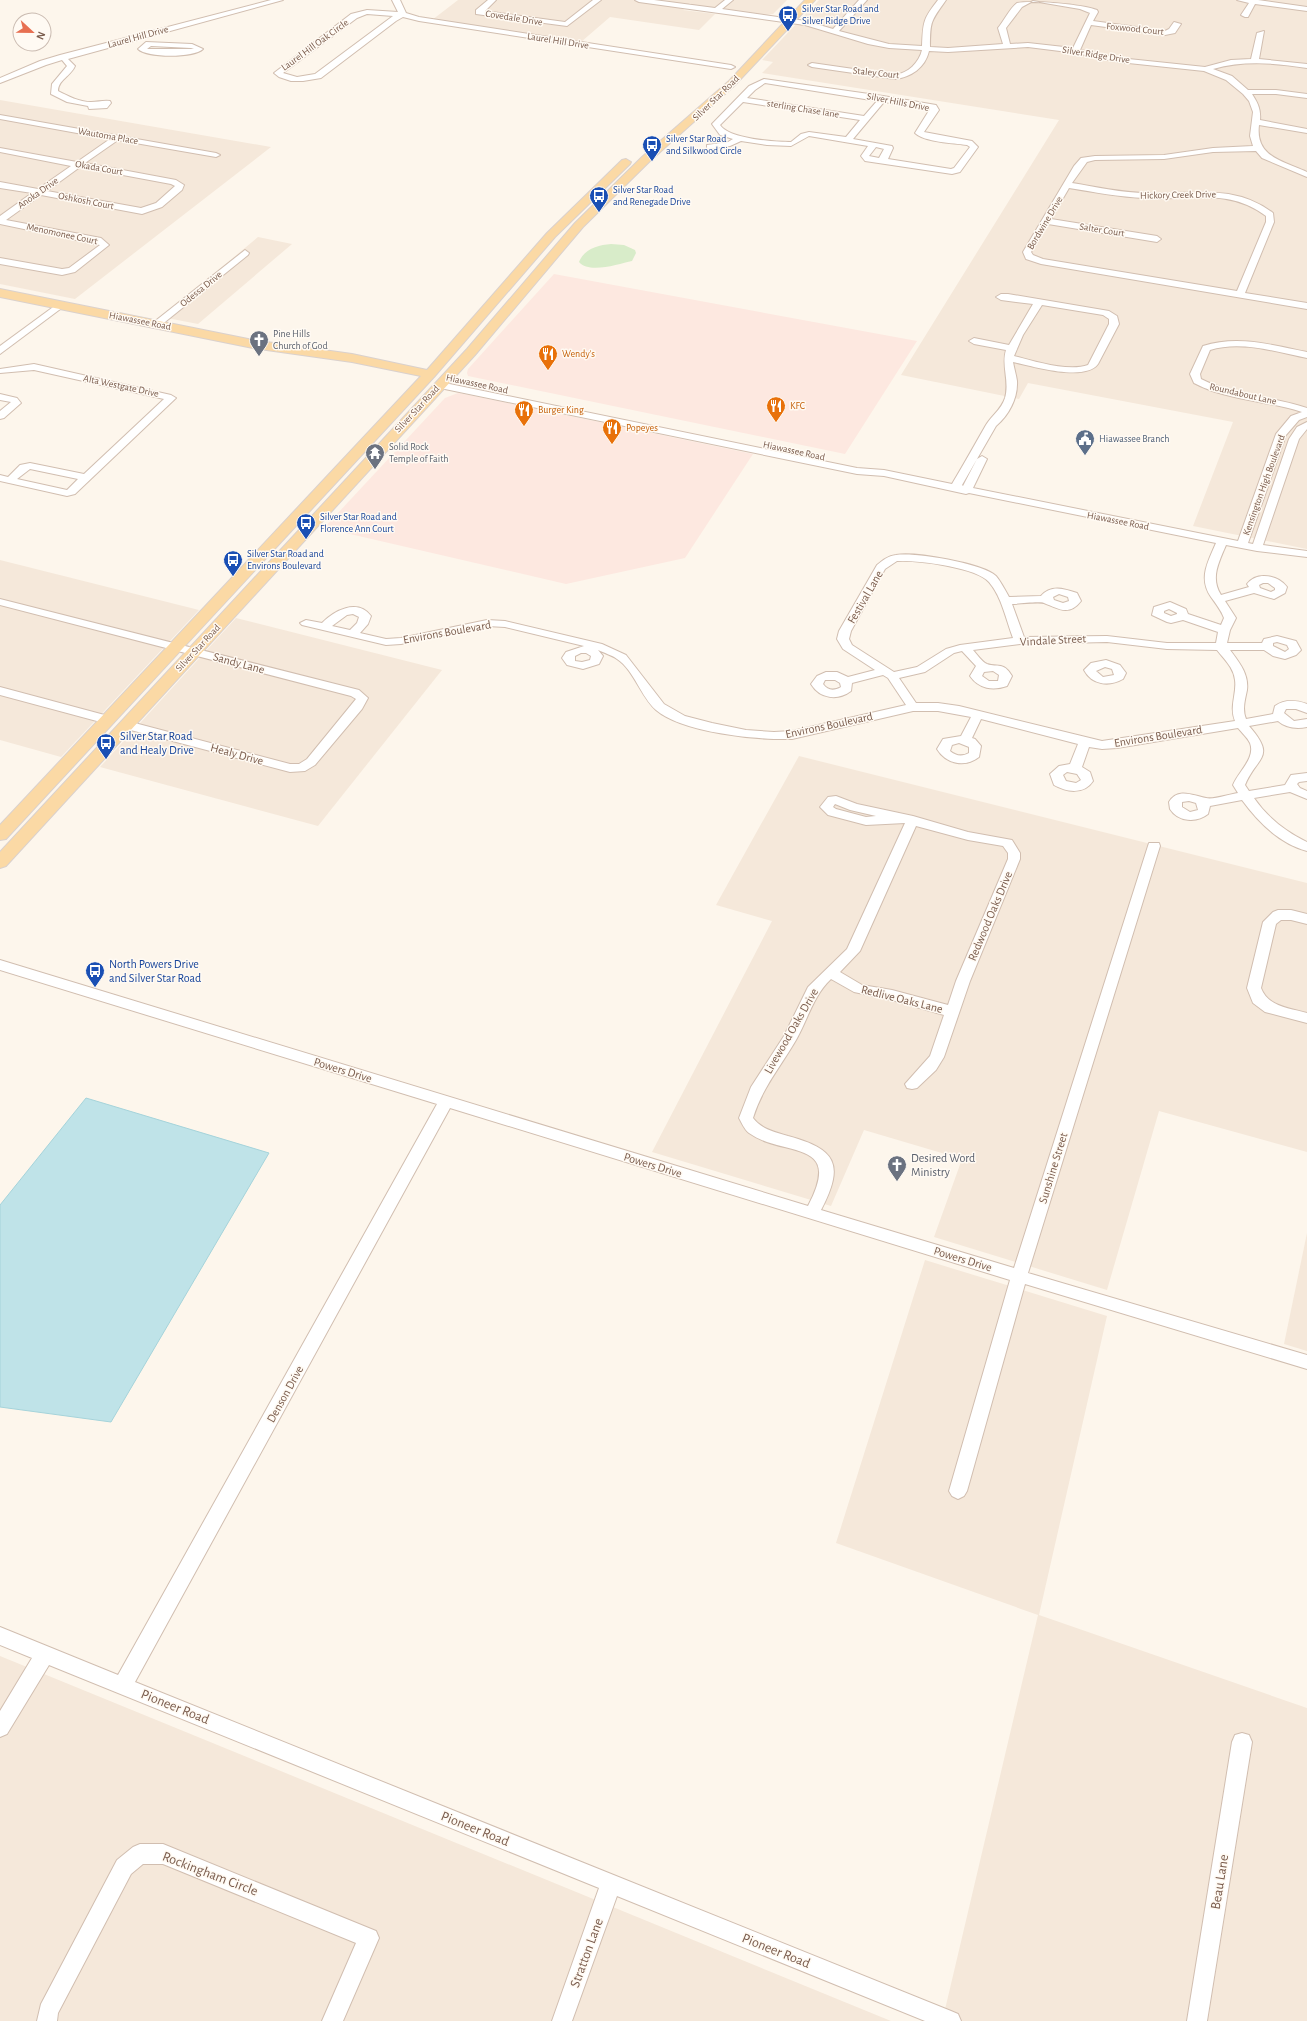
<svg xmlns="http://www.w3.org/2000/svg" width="1307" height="2021" font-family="'Alegreya Sans',sans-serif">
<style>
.residential{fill:#f5e8da}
.commercial{fill:#fde8e0}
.green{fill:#d8ecc9}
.water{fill:#bfe3e8;stroke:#a5d3da}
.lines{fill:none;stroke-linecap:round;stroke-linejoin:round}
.minor-casing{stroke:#d1beb0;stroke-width:2}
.major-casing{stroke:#dad1cd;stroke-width:2}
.minor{fill:#fff;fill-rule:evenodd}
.major{fill:#fbd9a5;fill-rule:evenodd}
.labels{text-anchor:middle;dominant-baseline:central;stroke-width:3;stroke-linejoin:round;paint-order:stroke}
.far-transit-label{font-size:10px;fill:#164399;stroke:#fffaf3;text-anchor:start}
.far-street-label{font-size:10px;fill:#7a5c4d;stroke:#fffaf3}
.far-worship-label{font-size:10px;fill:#5b616d;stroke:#fffaf3;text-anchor:start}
.far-food-label{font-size:10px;fill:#c56008;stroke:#fffaf3;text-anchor:start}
.far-service-label{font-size:10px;fill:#4e5e75;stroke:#fffaf3;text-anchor:start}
.street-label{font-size:12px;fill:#7a5c4d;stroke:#fffaf3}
.transit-label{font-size:12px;fill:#164399;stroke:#fffaf3;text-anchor:start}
.worship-label{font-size:12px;fill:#5b616d;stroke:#fffaf3;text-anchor:start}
.near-street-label{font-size:14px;fill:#7a5c4d;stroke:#fffaf3}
</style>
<rect width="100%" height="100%" fill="#fdf6ec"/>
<!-- residential -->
<g class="residential">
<polygon points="458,0 787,0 773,14 764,15 693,5 690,3 683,10 715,14 699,30 610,17 581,42 432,20"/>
<polygon points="819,0 1307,0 1307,549 1193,526 1233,422 1028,383 1019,399 901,375 1059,120 762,73 773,62 762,60"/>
<polygon points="0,100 271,147 75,299 0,284"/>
<polygon points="258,237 292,244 198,324 162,317"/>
<polygon points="0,560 199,610 61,757 0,740"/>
<polygon points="236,618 442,670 318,826 100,767"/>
<polygon points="799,756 1307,883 1307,1152 1159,1111 1107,1290 934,1237 962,1159 864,1130 831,1206 652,1152 772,921 716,905"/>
<polygon points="1307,1233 1307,1351 1284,1344"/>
<polygon points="925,1260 1107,1316 1039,1615 1307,1708 1307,2021 950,2021 943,2018 1038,1615 836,1543"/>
<polygon points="0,1656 891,2021 0,2021"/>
</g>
<!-- commercial -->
<g class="commercial">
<polygon points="554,274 917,341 845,454 468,376 467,373 468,369"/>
<polygon points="458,393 469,395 753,454 685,558 566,584 324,528 445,398"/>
</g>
<!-- green -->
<path class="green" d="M611,244L624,245L635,250L636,253L632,261C619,264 589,274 579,262C584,249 598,245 611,244Z"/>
<!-- water -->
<polygon class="water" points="86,1098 269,1153 111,1422 0,1407 0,1205"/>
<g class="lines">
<!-- minor casing -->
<g class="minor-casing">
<g id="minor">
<path d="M271,0H283L68,59L75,66C71,76 58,80 58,91C68,96 79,102 91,102C98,102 103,100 110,101L111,103L107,108L89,109L88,106L67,102L51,94L52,84L67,66L62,60L46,65L0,83V78L40,61L60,55Z"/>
<path d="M392,0H400L406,13L419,17L731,65L735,67L731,69L419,21L403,17L396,21L321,78L303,81H291L279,77L274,73L351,14L367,10L398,12ZM367,14L393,16L315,74L297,77L283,73L357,18Z"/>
<polygon points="488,0 496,0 485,11 565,22 593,0 601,0 567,26 476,14 476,10"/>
<path d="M635,0H654L715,8L725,0H733L722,9L806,21L833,29L859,0H867L839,31L889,44L922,46C923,22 923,19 938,0H946C931,21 930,21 930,47L948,48L1003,44L998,28C1004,21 1010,8 1017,3C1031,0 1081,4 1097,10L1098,12L1093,21L1165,31L1169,29L1174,22L1181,24L1175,33L1165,35L1091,25L1080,50L1119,58L1205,67L1231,60L1251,59L1257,33L1264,31L1259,59L1307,64V68C1275,63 1244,60 1213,69L1232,76L1248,90H1276L1307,94V98L1276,94H1252C1258,103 1261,110 1260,120L1307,129V133L1259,125C1255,157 1283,161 1307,172V177L1262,158L1256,151L1213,152L1164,159L1095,160L1087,162L1072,183C1097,187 1122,193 1147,193C1194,195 1233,183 1273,213L1274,222L1245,293L1307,303V309L1041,264L1026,259L1023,252L1074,166L1081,158L1095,156L1164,155L1213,148L1253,146L1250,136L1253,112L1249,101L1243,94L1226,80L1204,71L1119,62L1076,53L1028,47L948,52L929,51C925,68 911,77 895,79L812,67L808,65L812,63L895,75C908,73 919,63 922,50L889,48L868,44L805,25L639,2ZM1033,1L1080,9L1090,13L1073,48L1028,43L1010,44L1006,28L1022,7ZM1069,188C1094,192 1119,197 1145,198C1189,201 1228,187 1266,216V222L1237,291L1043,259L1033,255L1031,252L1048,224L1157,242L1161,239L1157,236L1051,219Z"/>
<polygon points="1237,0 1258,0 1307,7 1307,11 1255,4 1248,17 1245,17 1241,15 1249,3"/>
<path d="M146,42L192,44L203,49C194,58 147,58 138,49ZM151,46L191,48L194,49H147Z"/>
<path d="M764,79L883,96L936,105L939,110L924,132L972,141L978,147L960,172L952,174L865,161L861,156L868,146L809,136L791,146L767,145L741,141L730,146L707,149V145L728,142L733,139L720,135L712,124L749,86ZM765,83L877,101L864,116L747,98L755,90ZM743,102L860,120L846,137L809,132L801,134L791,142C775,142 729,139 720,125ZM884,102L930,109L915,133C924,142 953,143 967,145L970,147L954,168L951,169L888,159L893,148L892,146L853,139ZM876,147L884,149L879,158L869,156Z"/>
<path d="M0,115L216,153L220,155L216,157L118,140L85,163L176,180L184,185L182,190L162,207L142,214L41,195L6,220L101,238L109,245L75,272L62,275L0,264V258L62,269L69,268L100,245L0,224V216L32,193L0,188V182L38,189L71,166L0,152V148L77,162L110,139L0,119ZM80,167L171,184L175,186L156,203L141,208L47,191Z"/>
<polygon points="245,250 249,253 248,255 160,326 154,326 154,322"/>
<path d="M1008,294L1109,311L1117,316L1119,324L1098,364C1085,382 1032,366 1013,362C1014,368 1016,374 1017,381C1018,398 1009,415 996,426L962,485L963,486L977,459L982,456L987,459L973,488L1238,541L1276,434L1291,416L1302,412C1266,400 1228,401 1194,383L1190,374L1203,346C1238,335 1272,345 1307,352V358C1276,352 1241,340 1210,350L1200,374L1201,379C1234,396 1272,396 1307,408V417L1299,420L1286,435L1248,543L1253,544L1289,439L1297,427L1307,422V429L1299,439L1263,545L1307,551V557L1257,551L1226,545C1219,562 1210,578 1221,595L1249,587L1247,584C1257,571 1278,575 1287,587L1285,593L1274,599L1254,593L1225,601L1236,618L1230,630L1227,643H1262L1264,639L1277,636L1296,641L1301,650L1296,655L1285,659L1273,656L1264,650H1230C1239,662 1249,674 1247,690C1245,700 1242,709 1246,719L1273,714L1275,706C1285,699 1296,700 1307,704V713L1296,709H1286L1284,713L1294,721L1307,719V727C1297,729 1286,728 1278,721L1249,726C1277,758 1257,756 1245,785L1249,791L1285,785L1291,775L1307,773V781L1299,782L1297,784L1300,788L1307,791V799L1290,792L1254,798C1267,817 1286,832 1307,842V851C1280,844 1258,822 1242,800L1210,806L1208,814C1197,823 1178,822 1170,809L1169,802C1178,787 1194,796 1206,798C1213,800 1230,794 1238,793L1233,785C1238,772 1256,758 1250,743C1247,737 1242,733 1238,728L1117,748L1102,749L1089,747L1082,767L1090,772L1093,781C1084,795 1066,792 1054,785L1050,774L1059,766L1070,764L1078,744L981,719L972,738L975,739L981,746L979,757C965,768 946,764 937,749L943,739L961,736L971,717L938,711H913L792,739C758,740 683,733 656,710C641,697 634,670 617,659C612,655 604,653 598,650L603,656L599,664L583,669L567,665L562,658L566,652L584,646L505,627L487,626L401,644L386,645L302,625L300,623L306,620L322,623C334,611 357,598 371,616L368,624L360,633L386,639L401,638L487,620L505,621L602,644L626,655L664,704L685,716L712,723L746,730L774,732L792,731L906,705L888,678L883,675L852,683L851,691C838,701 820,699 811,684L817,676L826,672H837L848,677L875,670L843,649L837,639L839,631L877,565C883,560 888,556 896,555C915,552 982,563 996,576C1001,582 1005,590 1009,597L1041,596C1051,584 1065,589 1077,593L1081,601C1069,617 1057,608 1044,603C1039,601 1018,604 1012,604L1024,637L1107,636L1167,643H1216L1218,632L1183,620L1171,623L1167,622L1152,615L1154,607L1170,602L1186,609L1188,614L1221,625L1224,618C1221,610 1216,604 1211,597C1198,578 1208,562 1216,543L969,493L966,494L884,476L857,474L440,388L435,385L440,382L857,468L884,470L952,484C964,464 975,444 986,425C992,415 1001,410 1005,398C1010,381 1001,366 1006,350L974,344L969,341L974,338L1009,345L1033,304L1001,300L996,297L1001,294ZM1042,305L1103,315L1109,319V324L1088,365C1068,372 1034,361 1014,356L1023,335ZM897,561C917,560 976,567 989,582C1002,597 1006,620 1013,638L960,645L946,649L917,667L894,672L852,645L849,639L851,631L885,569ZM1263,583H1268L1275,588V590L1271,592L1260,588L1259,585ZM1059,594L1068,597L1069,601L1063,603L1054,600L1053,597ZM1169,609L1177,613V614L1171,616L1164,613V611ZM353,614L359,617L357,623L350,630L332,626L347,615ZM1107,642L1167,649L1217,650C1224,659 1234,668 1235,680C1237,694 1229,706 1235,721L1102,741L959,706L938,703H916L899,678L925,672L954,653L962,651L976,666L970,676C979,689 993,691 1007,686L1012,676C1003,661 998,668 987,664C982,662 976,653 973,650L1020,644ZM1277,642L1287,645L1289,649L1285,652L1273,646V643ZM581,653H586L591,656L590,660L582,662L575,661V656ZM993,671L999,675L998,681H989L982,676L984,672ZM825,680H835L840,683L841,687C834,691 828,691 823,684ZM959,743L969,747V753C962,757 956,756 950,751L952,745ZM1067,772L1077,774L1081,780L1076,783L1066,781L1063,775ZM1189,801L1196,803L1198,810L1190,812L1182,807V802Z"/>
<polygon points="60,302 65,305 63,307 0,354 0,346"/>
<path d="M34,364L171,395L176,398L75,494L67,496L0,481V475L8,477L20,465L30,463L84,474L164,399L34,370L0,373V369ZM30,469L78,479L67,490L17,479Z"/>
<polygon points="0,394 17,398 21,403 4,418 0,419 0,411 11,402 0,400"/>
<polygon points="0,599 359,690 368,698 362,709 315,765 305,771 290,772 123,728 121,725 127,721 290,764 299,764 307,759 356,699 351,696 0,605"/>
<path d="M1106,660L1120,665L1126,673L1123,679C1109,687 1092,685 1084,670L1091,663ZM1105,667L1112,669L1114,675L1103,677L1096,671Z"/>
<polygon points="0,687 112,717 114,720 108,724 0,695"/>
<path d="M836,796L857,804L913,816L968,832L1012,840L1020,853V859L970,981L944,1057L936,1070L917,1088L912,1089L907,1088L905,1084L930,1056L944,1015L892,1000L854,992L831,979C813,996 808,1019 796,1040C781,1066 762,1088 753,1118C761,1129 775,1132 788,1136C836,1149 845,1164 821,1210L1014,1268L1148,846L1149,843H1159L1160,846L1028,1273L1307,1355V1369L1025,1284L967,1491L964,1496L958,1499L952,1496L949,1491L1010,1280L450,1108L135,1682L951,2011L958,2014L961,2021H925L617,1896L572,2021H552L599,1888L49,1665L7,1734L0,1737V1711L32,1658L0,1645V1627L118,1675L437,1104L0,970V960L808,1206C844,1138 784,1158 749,1133C744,1129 742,1123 739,1118L751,1087L784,1036L808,987L847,949L905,823L866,825L828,815L820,807L828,797ZM835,804L850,810L876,816L866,817L836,809L833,807ZM916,826L968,840L1003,846L1008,853V859L956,981L948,1005L892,990L862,985L840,972L860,951Z"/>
<path d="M1278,910H1291L1307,914V924L1291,920H1281L1276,924L1261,988C1268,1007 1290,1008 1307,1013V1023L1265,1012L1253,1003L1247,988L1263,922L1273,912Z"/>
<polygon points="1242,1733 1249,1735 1252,1742 1207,2021 1187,2021 1232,1742 1235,1735"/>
<polygon points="140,1844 163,1844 376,1931 379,1938 343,2021 322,2021 356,1943 163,1864 143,1864 131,1874 58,2013 57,2021 37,2021 41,2004 117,1860 133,1847"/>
</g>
</g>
<!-- major casing -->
<g class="major-casing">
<g id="major">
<polygon points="805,0 815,0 735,85 650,161 583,227 475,355 6,866 0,868 0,852 467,349 575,223 642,157 729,81"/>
<polygon points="626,159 631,162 630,164 555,237 434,377 6,839 0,840 0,825 421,376 352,362 253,348 0,297 0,289 253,340 352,354 427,370 547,233 622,160"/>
</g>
</g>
<!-- minor -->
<use href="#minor" class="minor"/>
<!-- major -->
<use href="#major" class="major"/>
</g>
<!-- icons -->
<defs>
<g id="bus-pin" transform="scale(1)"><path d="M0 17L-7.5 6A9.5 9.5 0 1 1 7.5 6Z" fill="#1a4fb4" stroke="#fffaf3"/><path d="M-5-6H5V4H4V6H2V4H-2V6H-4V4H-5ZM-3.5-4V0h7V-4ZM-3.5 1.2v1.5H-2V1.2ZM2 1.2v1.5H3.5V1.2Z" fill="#fff"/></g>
<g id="church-pin" transform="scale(1)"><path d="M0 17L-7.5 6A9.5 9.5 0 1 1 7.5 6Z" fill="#6b7280" stroke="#fffaf3"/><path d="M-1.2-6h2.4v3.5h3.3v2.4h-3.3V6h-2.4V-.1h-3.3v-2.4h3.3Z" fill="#fff"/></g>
<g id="restaurant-pin" transform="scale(1)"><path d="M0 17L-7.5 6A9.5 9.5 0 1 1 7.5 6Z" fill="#e8710a" stroke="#fffaf3"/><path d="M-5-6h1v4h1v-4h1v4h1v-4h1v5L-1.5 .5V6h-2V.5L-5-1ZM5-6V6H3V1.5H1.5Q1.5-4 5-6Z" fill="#fff"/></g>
<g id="civic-pin" transform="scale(1)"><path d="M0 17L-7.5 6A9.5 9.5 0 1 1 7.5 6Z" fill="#5c6f8a" stroke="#fffaf3"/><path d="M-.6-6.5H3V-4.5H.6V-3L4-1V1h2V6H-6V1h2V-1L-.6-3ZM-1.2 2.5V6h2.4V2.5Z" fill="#fff"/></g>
<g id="temple-pin" transform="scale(1)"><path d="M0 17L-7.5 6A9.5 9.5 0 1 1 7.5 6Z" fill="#6b7280" stroke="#fffaf3"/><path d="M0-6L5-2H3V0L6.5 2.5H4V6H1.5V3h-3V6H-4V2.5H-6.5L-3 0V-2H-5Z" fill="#fff"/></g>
</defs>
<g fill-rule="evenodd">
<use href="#bus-pin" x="788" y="15"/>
<use href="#bus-pin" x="652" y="145"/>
<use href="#bus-pin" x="599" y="196"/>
<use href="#church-pin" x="259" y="340"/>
<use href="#restaurant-pin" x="548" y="354"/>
<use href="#restaurant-pin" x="776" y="406"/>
<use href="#restaurant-pin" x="524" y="410"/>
<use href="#restaurant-pin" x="612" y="428"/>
<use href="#civic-pin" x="1085" y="439"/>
<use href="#temple-pin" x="375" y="453"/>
<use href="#bus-pin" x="306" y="523"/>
<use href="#bus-pin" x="233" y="560"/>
<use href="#bus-pin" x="106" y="743"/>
<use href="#bus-pin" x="95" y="971"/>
<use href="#church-pin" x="897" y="1165"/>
</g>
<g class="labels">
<!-- far-transit labels -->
<g class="far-transit-label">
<text x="802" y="9">Silver Star Road and<tspan x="802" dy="12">Silver Ridge Drive</tspan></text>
<text x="666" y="139">Silver Star Road<tspan x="666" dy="12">and Silkwood Circle</tspan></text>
<text x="613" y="190">Silver Star Road<tspan x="613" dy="12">and Renegade Drive</tspan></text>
<text x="320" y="517">Silver Star Road and<tspan x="320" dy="12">Florence Ann Court</tspan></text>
<text x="247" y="554">Silver Star Road and<tspan x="247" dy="12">Environs Boulevard</tspan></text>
</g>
<!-- far-street labels -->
<g class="far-street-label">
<text transform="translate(514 18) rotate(9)">Covedale Drive</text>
<text transform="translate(1135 29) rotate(6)">Foxwood Court</text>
<text transform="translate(138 37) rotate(-15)">Laurel Hill Drive</text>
<text transform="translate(558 41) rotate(9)">Laurel Hill Drive</text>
<text transform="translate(315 45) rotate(-36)">Laurel Hill Oak Circle</text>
<text transform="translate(1096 55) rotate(9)">Silver Ridge Drive</text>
<text transform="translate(876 73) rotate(6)">Staley Court</text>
<text transform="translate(716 98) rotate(-44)">Silver Star Road</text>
<text transform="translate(898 102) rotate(11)">Silver Hills Drive</text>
<text transform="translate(803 109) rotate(9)">sterling Chase lane</text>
<text transform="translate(108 136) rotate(10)">Wautoma Place</text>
<text transform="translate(99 168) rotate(10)">Okada Court</text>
<text transform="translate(38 193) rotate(-35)">Anoka Drive</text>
<text transform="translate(1178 195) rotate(-1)">Hickory Creek Drive</text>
<text transform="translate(86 201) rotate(11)">Oshkosh Court</text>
<text transform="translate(1045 223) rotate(-59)">Bordwine Drive</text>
<text transform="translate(1102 230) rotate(9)">Salter Court</text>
<text transform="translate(62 234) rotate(12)">Menomonee Court</text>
<text transform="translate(201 289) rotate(-39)">Odessa Drive</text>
<text transform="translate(140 321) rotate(11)">Hiawassee Road</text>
<text transform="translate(477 384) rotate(12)">Hiawassee Road</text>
<text transform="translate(121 386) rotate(12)">Alta Westgate Drive</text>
<text transform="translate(1243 394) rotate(13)">Roundabout Lane</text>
<text transform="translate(417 409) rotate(-47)">Silver Star Road</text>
<text transform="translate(794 451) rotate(12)">Hiawassee Road</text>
<text transform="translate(1264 485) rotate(-70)">Kensington High Boulevard</text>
<text transform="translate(1118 521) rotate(11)">Hiawassee Road</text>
<text transform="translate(198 648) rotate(-47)">Silver Star Road</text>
</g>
<!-- far-worship labels -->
<g class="far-worship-label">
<text x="273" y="334">Pine Hills<tspan x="273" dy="12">Church of God</tspan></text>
<text x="389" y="447">Solid Rock<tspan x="389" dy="12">Temple of Faith</tspan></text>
</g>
<!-- far-food labels -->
<g class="far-food-label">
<text x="562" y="354">Wendy's</text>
<text x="790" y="406">KFC</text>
<text x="538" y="410">Burger King</text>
<text x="626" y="428">Popeyes</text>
</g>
<!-- far-service labels -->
<g class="far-service-label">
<text x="1099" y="439">Hiawassee Branch</text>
</g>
<!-- street labels -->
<g class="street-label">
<text transform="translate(865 597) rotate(-60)">Festival Lane</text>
<text transform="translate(447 632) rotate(-10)">Environs Boulevard</text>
<text transform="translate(1053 640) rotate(-3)">Vindale Street</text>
<text transform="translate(239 663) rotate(15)">Sandy Lane</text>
<text transform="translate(829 725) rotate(-12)">Environs Boulevard</text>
<text transform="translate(1158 736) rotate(-9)">Environs Boulevard</text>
<text transform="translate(237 754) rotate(15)">Healy Drive</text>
<text transform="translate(990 916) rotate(-67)">Redwood Oaks Drive</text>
<text transform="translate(902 999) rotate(14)">Redlive Oaks Lane</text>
<text transform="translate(791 1031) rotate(-60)">Livewood Oaks Drive</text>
<text transform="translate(343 1070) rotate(17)">Powers Drive</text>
<text transform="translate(653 1165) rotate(17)">Powers Drive</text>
<text transform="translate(1053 1168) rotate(-73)">Sunshine Street</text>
<text transform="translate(963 1259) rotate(17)">Powers Drive</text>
<text transform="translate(285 1394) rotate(-61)">Denson Drive</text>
</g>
<!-- transit labels -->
<g class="transit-label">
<text x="120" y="736">Silver Star Road<tspan x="120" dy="14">and Healy Drive</tspan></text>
<text x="109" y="964">North Powers Drive<tspan x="109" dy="14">and Silver Star Road</tspan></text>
</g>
<!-- worship labels -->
<g class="worship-label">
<text x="911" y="1158">Desired Word<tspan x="911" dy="14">Ministry</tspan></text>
</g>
<!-- near-street labels -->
<g class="near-street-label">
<text transform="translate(175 1707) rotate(22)">Pioneer Road</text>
<text transform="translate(475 1829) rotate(22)">Pioneer Road</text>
<text transform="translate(210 1874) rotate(21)">Rockingham Circle</text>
<text transform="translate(1220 1882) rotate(-81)">Beau Lane</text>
<text transform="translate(776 1951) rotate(22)">Pioneer Road</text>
<text transform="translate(587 1953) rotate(-70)">Stratton Lane</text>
</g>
</g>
<!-- north arrow -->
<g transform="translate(32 32) rotate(112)"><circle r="19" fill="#fffaf3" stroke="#cabbb1"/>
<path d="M0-3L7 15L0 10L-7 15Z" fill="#e76f51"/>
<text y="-6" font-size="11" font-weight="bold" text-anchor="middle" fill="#7a5c4d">N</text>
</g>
</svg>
